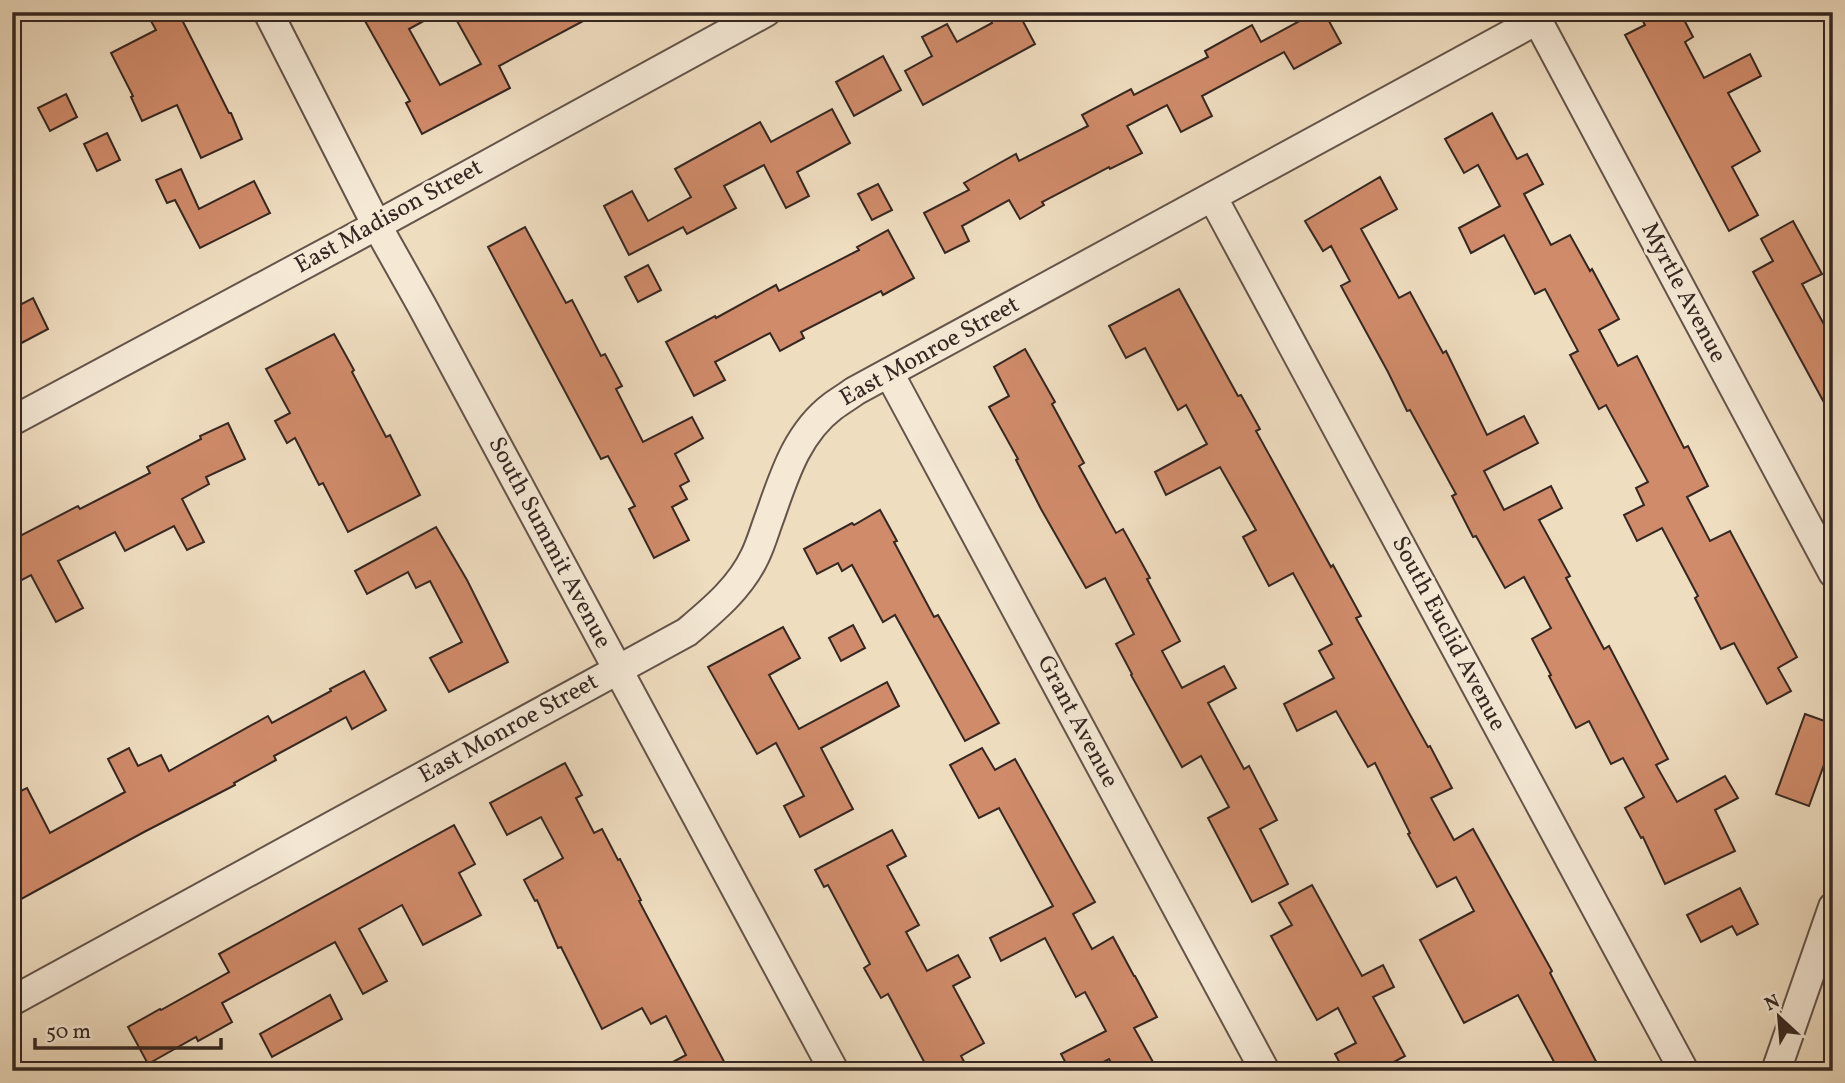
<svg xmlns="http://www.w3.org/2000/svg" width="1845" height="1083" font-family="Vollkorn,serif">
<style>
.building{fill:#d08b6a;stroke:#352721;stroke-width:2}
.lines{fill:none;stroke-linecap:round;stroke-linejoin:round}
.minor-casing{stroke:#645449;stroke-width:32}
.minor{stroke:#f5e9d6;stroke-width:28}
.labels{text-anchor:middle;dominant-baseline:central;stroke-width:6;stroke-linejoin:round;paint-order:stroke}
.street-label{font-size:24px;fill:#352721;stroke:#f5e9d6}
</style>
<rect width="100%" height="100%" fill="#efddc0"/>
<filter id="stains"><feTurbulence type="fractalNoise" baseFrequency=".00286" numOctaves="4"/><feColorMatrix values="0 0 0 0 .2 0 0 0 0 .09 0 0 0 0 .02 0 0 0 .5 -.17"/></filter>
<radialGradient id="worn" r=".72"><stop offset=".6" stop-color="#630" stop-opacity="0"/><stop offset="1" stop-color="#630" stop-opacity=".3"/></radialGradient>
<!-- building -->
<g class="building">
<polygon points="146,12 178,12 204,63 229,113 231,113 242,139 201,158 177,105 142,121 131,97 133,96 111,53 156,30"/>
<polygon points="360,12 440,12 409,29 440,85 481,64 452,12 600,12 499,66 510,88 422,134 406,103 410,101"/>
<polygon points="986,12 1018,12 1035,44 923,105 905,71 932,56 922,37 947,24 957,42 992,23"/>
<polygon points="1316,12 1324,12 1341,43 1294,69 1284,52 1202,96 1212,116 1181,132 1167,105 1127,126 1142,153 1110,169 1109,167 1042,202 1044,205 1020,219 1009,200 962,226 969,241 945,253 924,213 969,190 964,183 1016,154 1019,161 1088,126 1082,115 1131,89 1134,95 1208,57 1205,51 1252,25 1261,42"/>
<polygon points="1638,12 1680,12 1693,37 1685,42 1704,78 1750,54 1761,76 1728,93 1760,151 1732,167 1758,215 1729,231 1625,35 1645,25"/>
<polygon points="883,56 901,90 854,116 836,82"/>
<polygon points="66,94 77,117 50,131 38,108"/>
<polygon points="832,109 850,143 797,172 809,196 786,208 764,165 724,186 736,208 687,234 683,227 629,255 604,206 632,191 648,221 691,197 675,169 760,122 771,142"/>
<polygon points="1492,113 1517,159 1527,154 1543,184 1524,194 1551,245 1570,235 1590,271 1592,269 1619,319 1599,330 1618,366 1637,356 1684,448 1688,446 1708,486 1687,497 1710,541 1730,531 1797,657 1778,668 1791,691 1767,704 1734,643 1721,649 1695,598 1698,596 1662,528 1637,541 1624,515 1644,505 1636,488 1648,482 1606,405 1599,409 1570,355 1578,351 1545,289 1535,294 1504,235 1471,253 1459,228 1500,206 1478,165 1464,173 1445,139"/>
<polygon points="107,133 120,160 97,171 84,144"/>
<polygon points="181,169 199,209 254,181 270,213 200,248 175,200 167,203 156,180"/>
<polygon points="1380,177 1397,209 1361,229 1399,298 1410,292 1443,353 1446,351 1487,435 1524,416 1538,443 1484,471 1504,510 1551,486 1562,508 1539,520 1570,576 1566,578 1604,649 1609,646 1668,759 1656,765 1677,802 1725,776 1738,798 1715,810 1735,851 1665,884 1643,837 1641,838 1625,808 1644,797 1623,758 1611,764 1589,721 1576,728 1549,676 1551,675 1532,639 1551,628 1524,577 1505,588 1476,536 1473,537 1452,496 1456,494 1410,410 1407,411 1388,372 1341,286 1350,281 1331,246 1323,251 1305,221"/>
<polygon points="878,184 892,210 872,220 858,194"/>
<polygon points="1793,221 1822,274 1802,284 1833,341 1833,419 1753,272 1773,261 1761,239"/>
<polygon points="525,227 566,303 572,300 601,356 605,354 622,386 616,389 643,442 692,417 703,438 675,454 689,481 680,486 687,499 672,507 689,540 654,558 629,509 635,506 608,456 601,459 488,247"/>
<polygon points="888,230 914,278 883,295 881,291 801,332 804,338 780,351 770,333 715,362 725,380 694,396 666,342 715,316 716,318 776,285 779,291 859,250 857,247"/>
<polygon points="648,265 661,290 638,302 625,277"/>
<polygon points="1179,289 1238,396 1241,395 1260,429 1256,431 1331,567 1333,565 1361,616 1356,618 1428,747 1430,746 1452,788 1431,798 1454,840 1473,829 1552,971 1550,973 1601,1071 1559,1071 1518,995 1464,1023 1420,940 1474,911 1456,877 1437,887 1408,834 1410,833 1375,763 1368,767 1336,711 1297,731 1284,704 1334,678 1319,651 1332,644 1293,573 1269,586 1243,537 1256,530 1220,467 1166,495 1155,472 1207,444 1186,405 1178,410 1145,348 1126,358 1109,326"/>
<polygon points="33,298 48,329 12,348 12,309"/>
<polygon points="334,334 354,370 352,372 386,437 390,435 420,495 348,532 323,483 319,485 295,438 287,443 275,421 290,413 266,369"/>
<polygon points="1025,349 1055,402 1052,404 1084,463 1079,466 1116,533 1123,529 1150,578 1147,579 1180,641 1162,651 1182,688 1224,666 1236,688 1208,703 1244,769 1249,766 1277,820 1260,829 1288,884 1252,902 1208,818 1229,807 1201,756 1182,767 1131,675 1132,674 1116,644 1134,634 1105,578 1086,588 1041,509 1016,460 1018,459 989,407 1009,396 994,367"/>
<polygon points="228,423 245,459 206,477 209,484 182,499 204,542 187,550 174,526 125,551 115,532 58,561 83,608 56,622 31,575 12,585 12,540 78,506 80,509 150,473 147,467 201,439 200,436"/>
<polygon points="880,510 897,541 894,542 934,617 938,615 999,723 965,741 895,615 883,622 852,565 842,571 838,563 817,574 804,549 852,523 854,525"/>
<polygon points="436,527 467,580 508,662 449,692 430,658 462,642 430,581 416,588 408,572 367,594 355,571"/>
<polygon points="853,625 865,648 841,661 829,638"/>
<polygon points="783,627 800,658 769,675 799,729 887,682 899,706 821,748 853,809 800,837 784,806 804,796 776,743 757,754 708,667"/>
<polygon points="364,671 386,710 352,729 346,717 274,756 276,760 234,783 235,785 144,832 12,904 12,795 27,788 50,833 125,792 108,759 129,748 138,766 161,755 169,771 268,716 272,723 331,691 330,689"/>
<polygon points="1805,714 1833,724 1833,740 1809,806 1776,794"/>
<polygon points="982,748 995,770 1015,759 1095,902 1073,914 1092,949 1113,937 1134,976 1135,976 1157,1017 1134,1028 1158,1071 1116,1071 1109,1059 1086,1071 1070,1071 1061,1054 1106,1031 1085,992 1076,997 1045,938 1001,961 990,938 1053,906 999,808 979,818 950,765"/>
<polygon points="565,763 582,795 576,798 594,833 602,829 618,860 620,859 641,900 639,901 729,1071 656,1071 686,1055 666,1016 651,1024 642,1008 602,1029 561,947 558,948 537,900 535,901 524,880 563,858 541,817 507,835 490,803"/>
<polygon points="454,825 475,864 459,873 481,915 423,945 402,905 359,929 387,981 363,994 335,942 222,1003 232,1022 198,1041 196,1037 148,1064 128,1027 160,1009 161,1010 229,972 219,954"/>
<polygon points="892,830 906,856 887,866 919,925 906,932 927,971 958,955 970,977 953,986 984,1043 961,1056 969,1071 929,1071 888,994 881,998 864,968 870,964 828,885 824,887 815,870"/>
<polygon points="1312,885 1362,976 1383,965 1394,987 1373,997 1405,1056 1377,1071 1344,1071 1335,1054 1356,1043 1338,1008 1317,1020 1271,936 1292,925 1279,903"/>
<polygon points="1740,888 1758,924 1737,935 1732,926 1701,942 1687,915"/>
<polygon points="330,995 342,1019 272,1057 260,1034"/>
</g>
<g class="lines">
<!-- minor casing -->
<g class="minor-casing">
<g id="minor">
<polyline points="268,12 376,224 422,306 834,1071"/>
<polyline points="1533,12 1833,573"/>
<polyline points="1213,198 1684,1071"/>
<polyline points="889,373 1265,1071"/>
<polyline points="12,421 346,242 766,12"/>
<path d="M12,1001L687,632C713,610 740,588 755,556C761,544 765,529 770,516C784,476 797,433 833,406C840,401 848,396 855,391L1537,20"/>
<polyline points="1776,1071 1833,907"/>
</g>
</g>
<!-- minor -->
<use href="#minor" class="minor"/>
</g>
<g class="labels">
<!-- street labels -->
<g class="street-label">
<text transform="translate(389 217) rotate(-29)">East Madison Street</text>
<text transform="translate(1683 293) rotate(62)">Myrtle Avenue</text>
<text transform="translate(930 352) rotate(-29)">East Monroe Street</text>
<text transform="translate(549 543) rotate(62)">South Summit Avenue</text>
<text transform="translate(1448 634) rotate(62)">South Euclid Avenue</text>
<text transform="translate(1077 722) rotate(62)">Grant Avenue</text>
<text transform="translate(509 729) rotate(-29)">East Monroe Street</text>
</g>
</g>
<!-- margin -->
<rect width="1845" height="1083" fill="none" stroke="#efddc0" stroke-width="42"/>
<rect x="14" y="14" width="1817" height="1055" fill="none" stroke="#352721" stroke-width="3.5"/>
<rect x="21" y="21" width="1803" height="1041" fill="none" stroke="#352721" stroke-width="2"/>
<!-- north arrow -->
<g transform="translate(1779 1017) rotate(334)" stroke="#f5e9d6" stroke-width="5" paint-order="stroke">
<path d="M0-5L12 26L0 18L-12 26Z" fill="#352721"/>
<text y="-10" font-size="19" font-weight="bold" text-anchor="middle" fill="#352721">N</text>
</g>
<!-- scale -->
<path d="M35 1038v10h186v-10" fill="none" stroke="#352721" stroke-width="3.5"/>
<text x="46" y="1038" font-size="21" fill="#352721" stroke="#f5e9d6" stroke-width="5" paint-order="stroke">50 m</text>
<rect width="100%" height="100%" filter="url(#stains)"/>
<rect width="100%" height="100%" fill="url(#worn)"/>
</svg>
